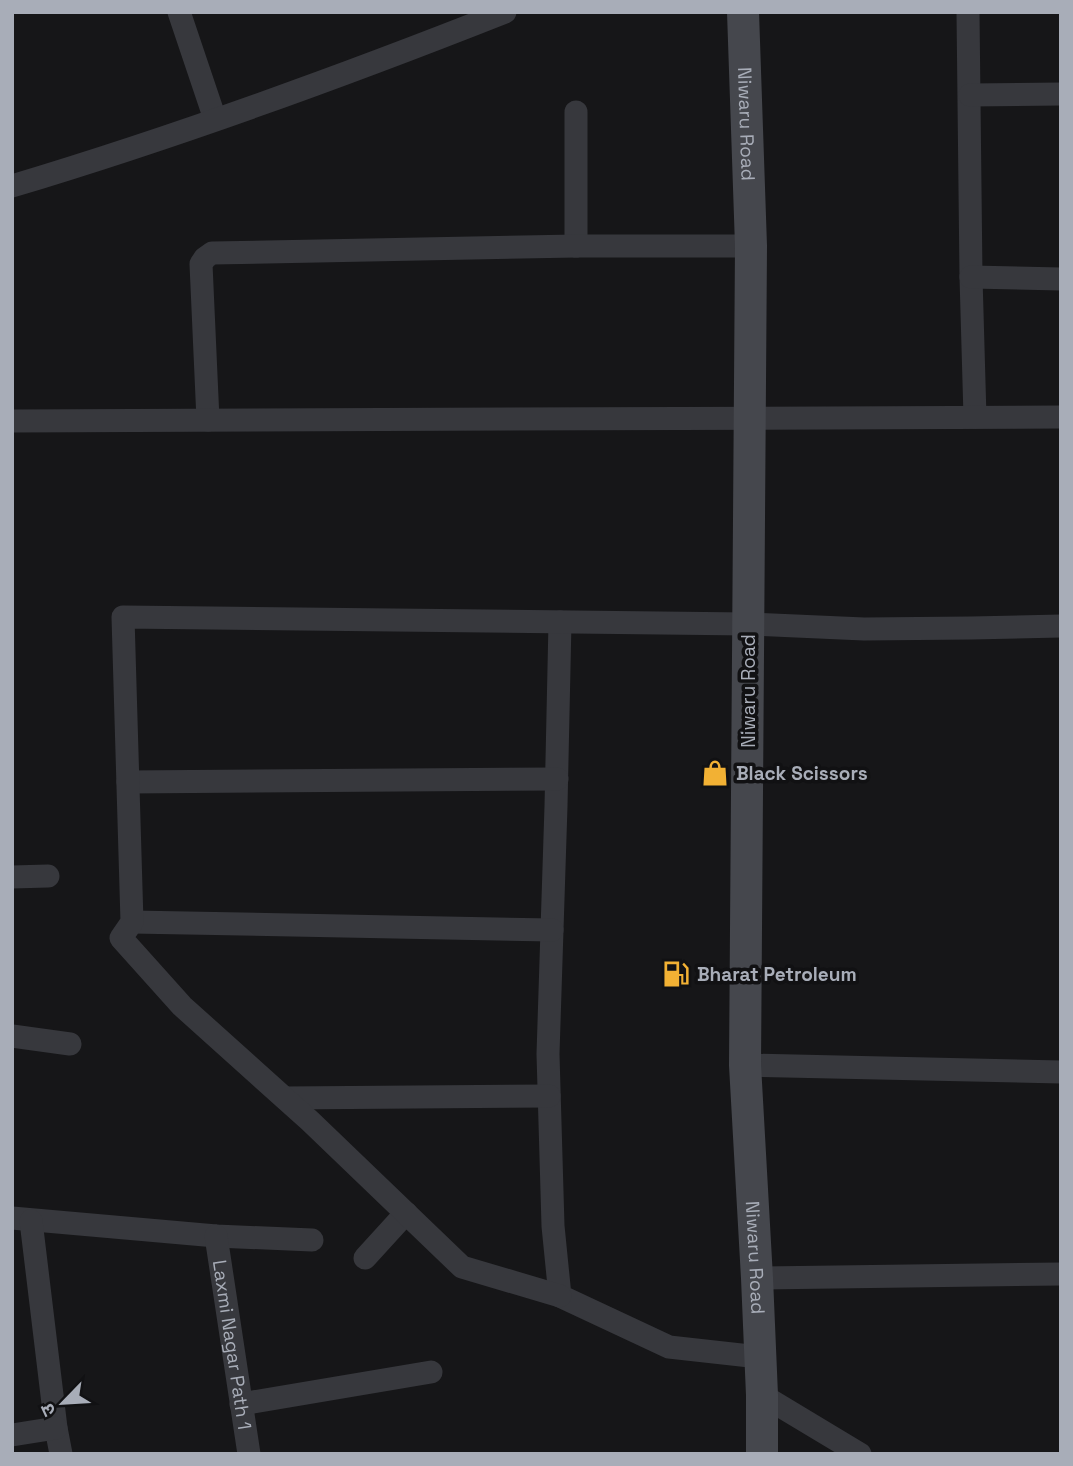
<svg xmlns="http://www.w3.org/2000/svg" width="1073" height="1466" font-family="'Space Grotesk','Noto Sans Devanagari',sans-serif">
<style>
.lines{fill:none;stroke-linecap:round;stroke-linejoin:round}
.street{stroke:#37383d;stroke-width:23}
.secondary{stroke:#45474d;stroke-width:32}
.labels{text-anchor:middle;dominant-baseline:central;stroke-width:7;stroke-linejoin:round;paint-order:stroke}
.street-label{font-size:19px;fill:#a8adb8;stroke:#111113}
.poi-label{font-size:19px;font-weight:bold;fill:#a8adb8;stroke:#111113;text-anchor:start}
</style>
<rect width="100%" height="100%" fill="#161618"/>
<g class="lines">
<!-- street -->
<g class="street">
<polyline points="179,12 215,119"/>
<polyline points="968,12 971,277 975,417"/>
<polyline points="970,95 1061,94"/>
<path d="M12,186C179,136 343,76 505,12"/>
<polyline points="576,246 576,112"/>
<polyline points="971,277 1061,279"/>
<polyline points="208,420 201,264 205,258 212,253 576,246 751,246"/>
<polyline points="12,421 1061,417"/>
<polyline points="560,622 556,806 548,1054 553,1226 560,1296 669,1347 759,1357"/>
<polyline points="128,782 557,779"/>
<polyline points="12,877 48,876"/>
<polyline points="132,922 552,930"/>
<polyline points="12,1036 70,1044"/>
<polyline points="745,1065 1061,1072"/>
<polyline points="285,1098 549,1096"/>
<polyline points="12,1218 216,1236 312,1240"/>
<polyline points="31,1221 56,1428 61,1454"/>
<path id="s1" d="M216,1236L249,1454"/>
<polyline points="365,1258 406,1213"/>
<polyline points="757,1278 1061,1274"/>
<polyline points="560,1296 462,1267 310,1121 182,1006 121,938 132,922 123,617 748,624 864,629 971,628 1061,626"/>
<polyline points="762,1395 860,1454"/>
<polyline points="241,1404 431,1372"/>
<polyline points="12,1435 56,1428"/>
</g>
<!-- secondary -->
<path class="secondary" id="s2" d="M743,12L751,246L745,1065L757,1278L762,1395V1454"/>
</g>
<!-- icons -->
<defs>
<g id="shop-bare" transform="scale(2.1)"><path d="M-5-2.5h2.3a2.7 3.5 0 0 1 5.4 0H5L5.5 6h-11ZM-1.5-2.5h3a1.5 2.3 0 0 0-3 0Z" fill="#f2b134" stroke="#111113" stroke-width="2.5" paint-order="stroke"/></g>
<g id="fuel-bare" transform="scale(2.1)"><path d="M-5.5-6h7V0h2V4h1.3V-2.5L3-4.5l.8-.8L6-3V5H2.5V1h-1V6h-7ZM-4.2-4.7v3.2H.2V-4.7Z" fill="#f2b134" stroke="#111113" stroke-width="2.5" paint-order="stroke"/></g>
</defs>
<g fill-rule="evenodd">
<use href="#shop-bare" x="715" y="773"/>
<use href="#fuel-bare" x="676" y="974"/>
</g>
<g class="labels">
<!-- street labels -->
<g class="street-label">
<text stroke="none"><textPath href="#s2" startOffset="112">Niwaru Road</textPath></text>
<text transform="translate(748 691) rotate(-90)">Niwaru Road</text>
<text stroke="none"><textPath href="#s2" startOffset="1246">Niwaru Road</textPath></text>
<text stroke="none"><textPath href="#s1" startOffset="110">Laxmi Nagar Path 1</textPath></text>
</g>
<!-- poi labels -->
<g class="poi-label">
<text x="736" y="773">Black Scissors</text>
<text x="697" y="974">Bharat Petroleum</text>
</g>
</g>
<!-- border -->
<rect width="1073" height="1466" fill="none" stroke="#a8adb8" stroke-width="28"/>
<!-- north arrow -->
<g transform="translate(63 1403) rotate(245)" stroke="#111113" stroke-width="5" paint-order="stroke">
<path d="M0-5L12 26L0 18L-12 26Z" fill="#a8adb8"/>
<text y="-10" font-size="19" font-weight="bold" text-anchor="middle" fill="#a8adb8">उ</text>
</g>
</svg>
